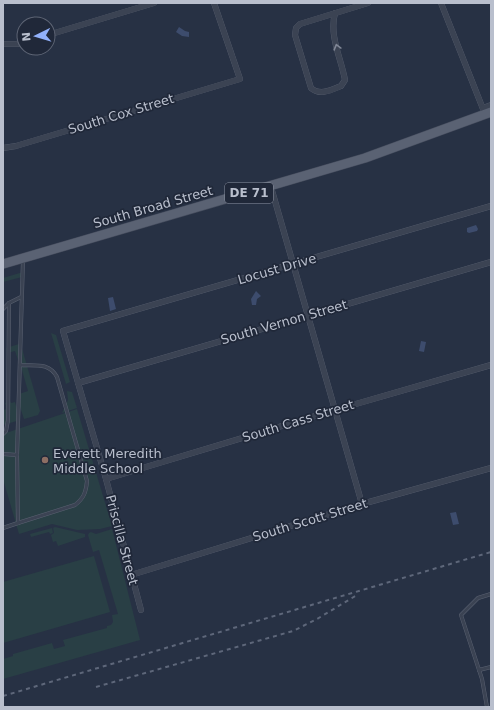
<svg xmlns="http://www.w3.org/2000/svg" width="494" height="710" font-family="'DejaVu Sans',sans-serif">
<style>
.green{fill:#293f45}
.water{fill:#3d4c6d}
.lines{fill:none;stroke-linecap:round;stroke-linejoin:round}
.lane-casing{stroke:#5a6171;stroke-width:4}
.street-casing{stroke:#5a6171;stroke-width:6}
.primary-casing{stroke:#454c5d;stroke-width:10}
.lane{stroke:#3b4353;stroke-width:3}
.street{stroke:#3b4353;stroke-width:5.5}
.primary{stroke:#5a6273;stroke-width:9}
.rail{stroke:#5e677a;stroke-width:2;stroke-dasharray:4 4;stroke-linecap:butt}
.oneway{stroke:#808796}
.education-dot{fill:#8d6e63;stroke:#202839;stroke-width:1.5}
.labels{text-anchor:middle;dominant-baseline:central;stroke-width:3.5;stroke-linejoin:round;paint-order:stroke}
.shield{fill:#202839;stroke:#8b92a1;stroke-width:1}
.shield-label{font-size:12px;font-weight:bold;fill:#b9bfcd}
.street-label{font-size:13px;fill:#b9bfcd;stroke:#202839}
.poi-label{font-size:13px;fill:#b9bfcd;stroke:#202839;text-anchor:start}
</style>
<rect width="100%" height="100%" fill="#273144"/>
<!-- green -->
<g class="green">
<polygon points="23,272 22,277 3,282 3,278"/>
<polygon points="51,333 56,335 70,382 66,384"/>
<polygon points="19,344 21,345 40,411 38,415 24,419 18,401 21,400 19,394 28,391 19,360 18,360 15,351 7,353 6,348"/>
<polygon points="67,391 72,392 77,408 62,413 68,400"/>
<polygon points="10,401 11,403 15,402 20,420 3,425 3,410 7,409 5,403"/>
<polygon points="77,409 112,526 100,529 77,530 52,524 19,534 3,479 3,434"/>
<polygon points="55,527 85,534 85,537 58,546 56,541 53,542 51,535 54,533 53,528"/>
<polygon points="52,528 53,533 50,534 49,532 31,537 30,534"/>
<polygon points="112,529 140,640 3,679 3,659 13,656 13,654 52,643 54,649 65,646 63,640 107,628 107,626 111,625 113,622 112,615 118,614 99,550 93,552 88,535 89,533 91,532 96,534"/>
<polygon points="94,556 110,612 3,643 3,582"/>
</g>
<!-- water -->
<g class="water">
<polygon points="179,27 185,31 189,32 189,37 182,36 176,32"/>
<polygon points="476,225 478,229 477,231 469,233 467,232 467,228"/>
<polygon points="256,291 261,296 257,299 256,305 252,305 251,299"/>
<polygon points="113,297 116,309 110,311 108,298"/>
<polygon points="421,341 426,342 424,352 419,351"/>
<polygon points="456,512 459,524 453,525 450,513"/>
</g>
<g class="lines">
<!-- lane casing -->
<g class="lane-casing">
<g id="lane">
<polyline points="3,309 9,303 21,297"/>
<polyline points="3,434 6,431 8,420 9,303"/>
<polyline points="3,454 17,455 23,260"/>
<path d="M18,523L75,505C84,498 86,492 87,481L57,377C49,362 35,366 20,365"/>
<polyline points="3,528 18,523 17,455"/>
<polyline points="479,670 491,667"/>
<polyline points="487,707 482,679 461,615 478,598 491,594"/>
</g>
</g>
<!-- street casing -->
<g class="street-casing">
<g id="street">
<polyline points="441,3 485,114"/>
<path d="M335,13C329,36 341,58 345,80L341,86C331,90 320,96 311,88L295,35L296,28L300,24L368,3"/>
<polyline points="48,35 154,3"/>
<polyline points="3,44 17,44 24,42"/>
<polyline points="483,108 491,105"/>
<polyline points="3,148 16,146 240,79 214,3"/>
<polyline points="271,187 362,504"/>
<polyline points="78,383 491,262"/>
<polyline points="106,479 335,410 491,365"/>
<polyline points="131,575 362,504 491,468"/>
<polyline points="141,610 106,479 63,331 491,206"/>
</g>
</g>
<!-- primary casing -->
<g class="primary-casing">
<polyline id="primary" points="3,264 365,158 491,112"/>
</g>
<!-- lane -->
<use href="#lane" class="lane"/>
<!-- street -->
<use href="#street" class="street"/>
<!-- primary -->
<use href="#primary" class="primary"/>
<!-- rail -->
<g class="rail">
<polyline points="96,687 293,631 317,619 357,595"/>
<polyline points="3,696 491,552"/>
</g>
</g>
<!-- one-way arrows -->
<defs><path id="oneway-chevron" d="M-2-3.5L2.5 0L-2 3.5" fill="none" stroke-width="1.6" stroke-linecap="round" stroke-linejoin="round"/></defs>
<use class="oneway" href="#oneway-chevron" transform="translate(337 47) rotate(-105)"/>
<!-- markers -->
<circle class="education-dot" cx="45" cy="460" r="4"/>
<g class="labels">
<!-- shield labels -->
<rect class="shield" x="225" y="183" width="48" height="20" rx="3"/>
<g class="shield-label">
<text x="249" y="193">DE 71</text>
</g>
<!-- street labels -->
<g class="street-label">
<text transform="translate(121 114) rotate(-17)">South Cox Street</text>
<text transform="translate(153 207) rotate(-16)">South Broad Street</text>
<text transform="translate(277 269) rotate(-16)">Locust Drive</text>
<text transform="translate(284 322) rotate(-16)">South Vernon Street</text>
<text transform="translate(298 421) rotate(-17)">South Cass Street</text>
<text transform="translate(310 520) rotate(-17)">South Scott Street</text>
<text transform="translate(122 540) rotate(75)">Priscilla Street</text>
</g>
<!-- poi labels -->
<g class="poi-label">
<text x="53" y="453">Everett Meredith<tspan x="53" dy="15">Middle School</tspan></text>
</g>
</g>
<!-- border -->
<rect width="494" height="710" fill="none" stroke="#b9bfcd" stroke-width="8"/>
<!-- north arrow -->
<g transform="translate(36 36) rotate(265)"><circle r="19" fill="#202839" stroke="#5d6474"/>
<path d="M0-3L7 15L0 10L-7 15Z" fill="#91b0fa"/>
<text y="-6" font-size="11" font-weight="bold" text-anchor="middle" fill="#b9bfcd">N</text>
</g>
</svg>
